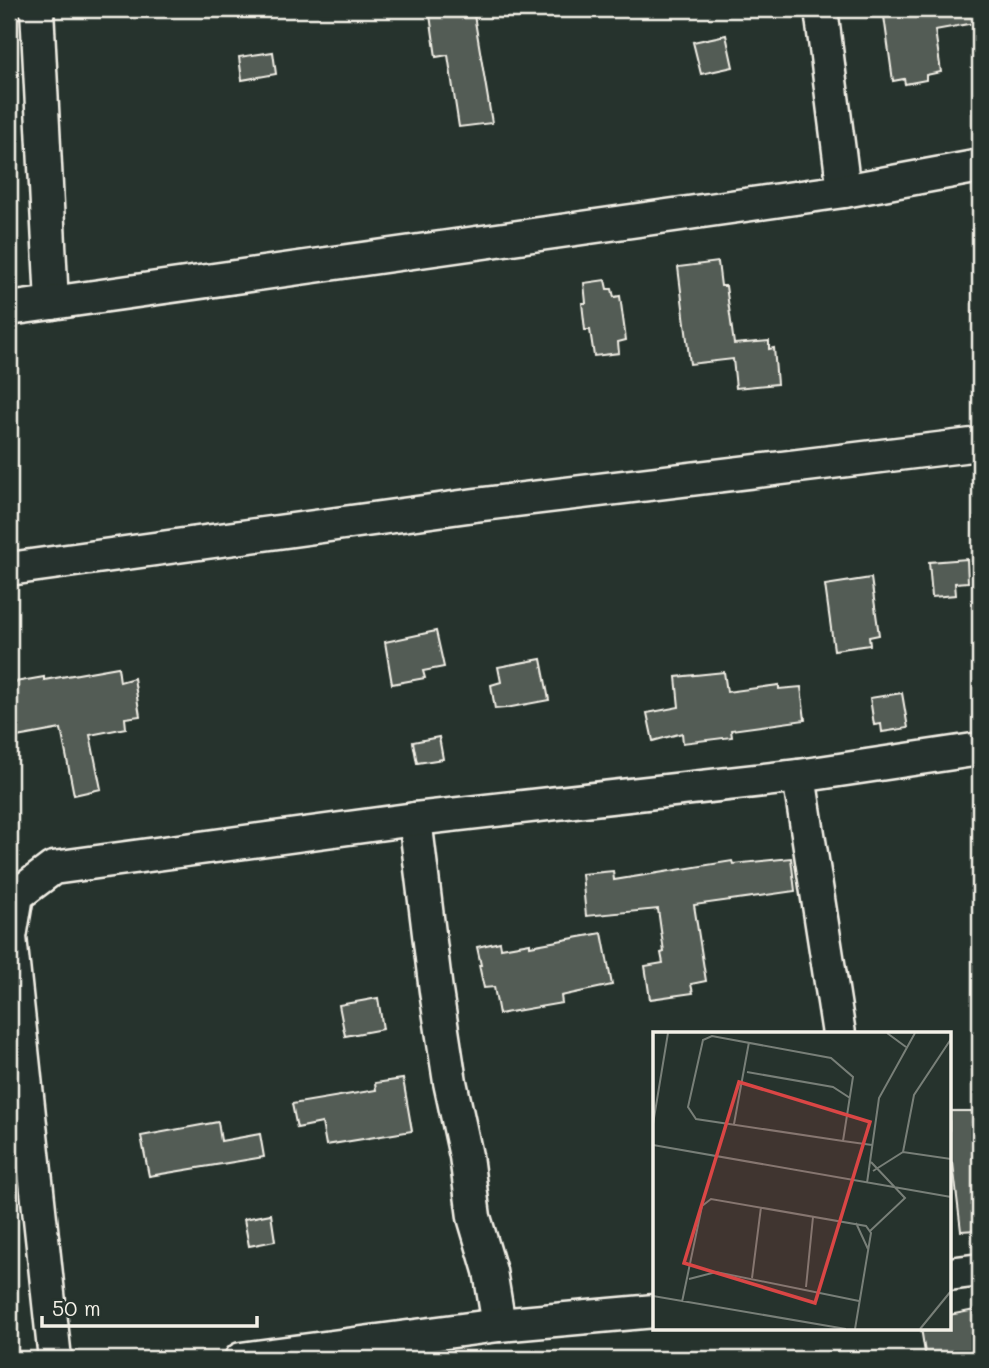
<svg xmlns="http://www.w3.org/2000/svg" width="989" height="1368" font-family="Mali,sans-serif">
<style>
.building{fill:#525c55;stroke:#f4f1e8;stroke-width:2}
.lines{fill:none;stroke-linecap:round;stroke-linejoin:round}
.minor-casing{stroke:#f4f1e8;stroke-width:37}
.minor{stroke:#26332d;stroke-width:32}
.inset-road{fill:none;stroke:#787f78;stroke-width:2}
.view{fill:#da4645;fill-opacity:0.15;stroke:#da4645;stroke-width:3.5}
.inset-edge{fill:none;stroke:#f4f1e8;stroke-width:3.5}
</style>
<rect width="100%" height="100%" fill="#26332d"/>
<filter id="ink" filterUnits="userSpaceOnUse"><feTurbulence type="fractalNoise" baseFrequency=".0143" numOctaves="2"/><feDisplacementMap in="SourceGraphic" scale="14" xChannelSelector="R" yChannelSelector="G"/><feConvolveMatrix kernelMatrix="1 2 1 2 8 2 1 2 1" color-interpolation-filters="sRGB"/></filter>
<g filter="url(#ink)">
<!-- building -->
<g class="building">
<polygon points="473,9 492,123 459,127 448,55 436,57 430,15"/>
<polygon points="883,9 980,9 980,22 935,30 941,72 926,75 926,80 905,84 904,79 893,81"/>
<polygon points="726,35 733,67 701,74 693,42"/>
<polygon points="273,52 276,74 242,80 239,57"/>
<polygon points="718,262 721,286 726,286 734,344 769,341 769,349 774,348 777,384 736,388 733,359 690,364 678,267"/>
<polygon points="605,280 607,289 612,289 614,297 620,296 626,340 618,342 619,353 594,356 590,330 585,330 582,303 586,303 584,283"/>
<polygon points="967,559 968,582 955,583 956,595 932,597 929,562"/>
<polygon points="871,578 879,635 869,637 870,645 834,650 825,585"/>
<polygon points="436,631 444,667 423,671 425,678 392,684 385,642"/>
<polygon points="541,659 549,700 506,708 495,709 491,685 501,682 498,667"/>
<polygon points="118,667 120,682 134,678 140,716 125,718 126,728 90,735 101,789 74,795 61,729 11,738 9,726 9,683 44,677 44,680"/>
<polygon points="724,672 727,692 779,685 779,689 801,687 805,720 731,730 732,737 683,743 682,733 653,741 647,713 679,707 676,677"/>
<polygon points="902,693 908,728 882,732 881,724 874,725 870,698"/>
<polygon points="439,737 443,759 417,763 413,742"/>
<polygon points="791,858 795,891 694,905 706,981 691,984 693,993 650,999 645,966 663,963 661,953 664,952 658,909 586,916 582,874 613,871 614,880 732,861 733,864"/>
<polygon points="602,933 612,985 561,996 562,1003 499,1014 494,987 484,988 479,965 481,965 477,947 500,942 501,948 530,943 530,946"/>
<polygon points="378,998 383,1029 345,1036 339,1005"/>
<polygon points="403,1079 412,1131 326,1145 322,1123 297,1128 292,1104 376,1090 375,1083"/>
<polygon points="949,1111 973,1111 972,1122 977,1122 976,1230 961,1231 953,1163 949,1163"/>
<polygon points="218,1122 221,1141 260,1134 264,1157 149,1176 141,1136"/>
<polygon points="271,1214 275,1241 249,1246 244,1219"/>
<polygon points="975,1310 980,1340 980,1359 926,1359 921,1328 949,1328 949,1315"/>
</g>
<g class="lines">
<!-- minor casing -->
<g class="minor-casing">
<g id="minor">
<polyline points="37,9 52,303"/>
<polyline points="821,9 844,191"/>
<polyline points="9,309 844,191 980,166"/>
<polyline points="9,569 475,505 980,444"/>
<polyline points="799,776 839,1034"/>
<polyline points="415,819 436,991 450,1082 466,1156 474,1217 490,1271 499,1325"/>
<polyline points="949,1274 980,1270"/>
<polyline points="55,1359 10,937 17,895 53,868 415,819 799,776 980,749"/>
<polyline points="241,1359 499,1325 655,1311"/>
</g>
</g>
<!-- minor -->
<use href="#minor" class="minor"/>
</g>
</g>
<!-- overview -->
<g transform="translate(653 1032)">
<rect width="298" height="298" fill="#26332d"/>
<path class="inset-road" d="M234,1L253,15M94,40L180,55L197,66M0,92L15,1M81,92L96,10M190,109L200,45L178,26L59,4L50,8L35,75L43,87L190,109L219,113M0,113L298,165M250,120L261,63L298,7M220,139L250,120L298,127M214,151L226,66L262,1M203,191L215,217M217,199L252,166L218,130M99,246L108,175M36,247L63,240L206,269M153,255L160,185M0,264L193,297M29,270L49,174L58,167L213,194L218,201L202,297M267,297L298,259"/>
<path class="view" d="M86,50L217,90L162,271L31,231Z"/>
<rect width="298" height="298" class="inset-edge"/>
</g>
<!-- margin -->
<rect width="989" height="1368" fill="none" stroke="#26332d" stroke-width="35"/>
<rect x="18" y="18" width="954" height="1333" fill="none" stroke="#f4f1e8" stroke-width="2.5" filter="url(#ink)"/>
<!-- scale -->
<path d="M42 1316v10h215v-10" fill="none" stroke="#f4f1e8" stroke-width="3.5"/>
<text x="52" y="1316" font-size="21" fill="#f4f1e8" stroke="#26332d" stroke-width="5" paint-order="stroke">50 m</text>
</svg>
